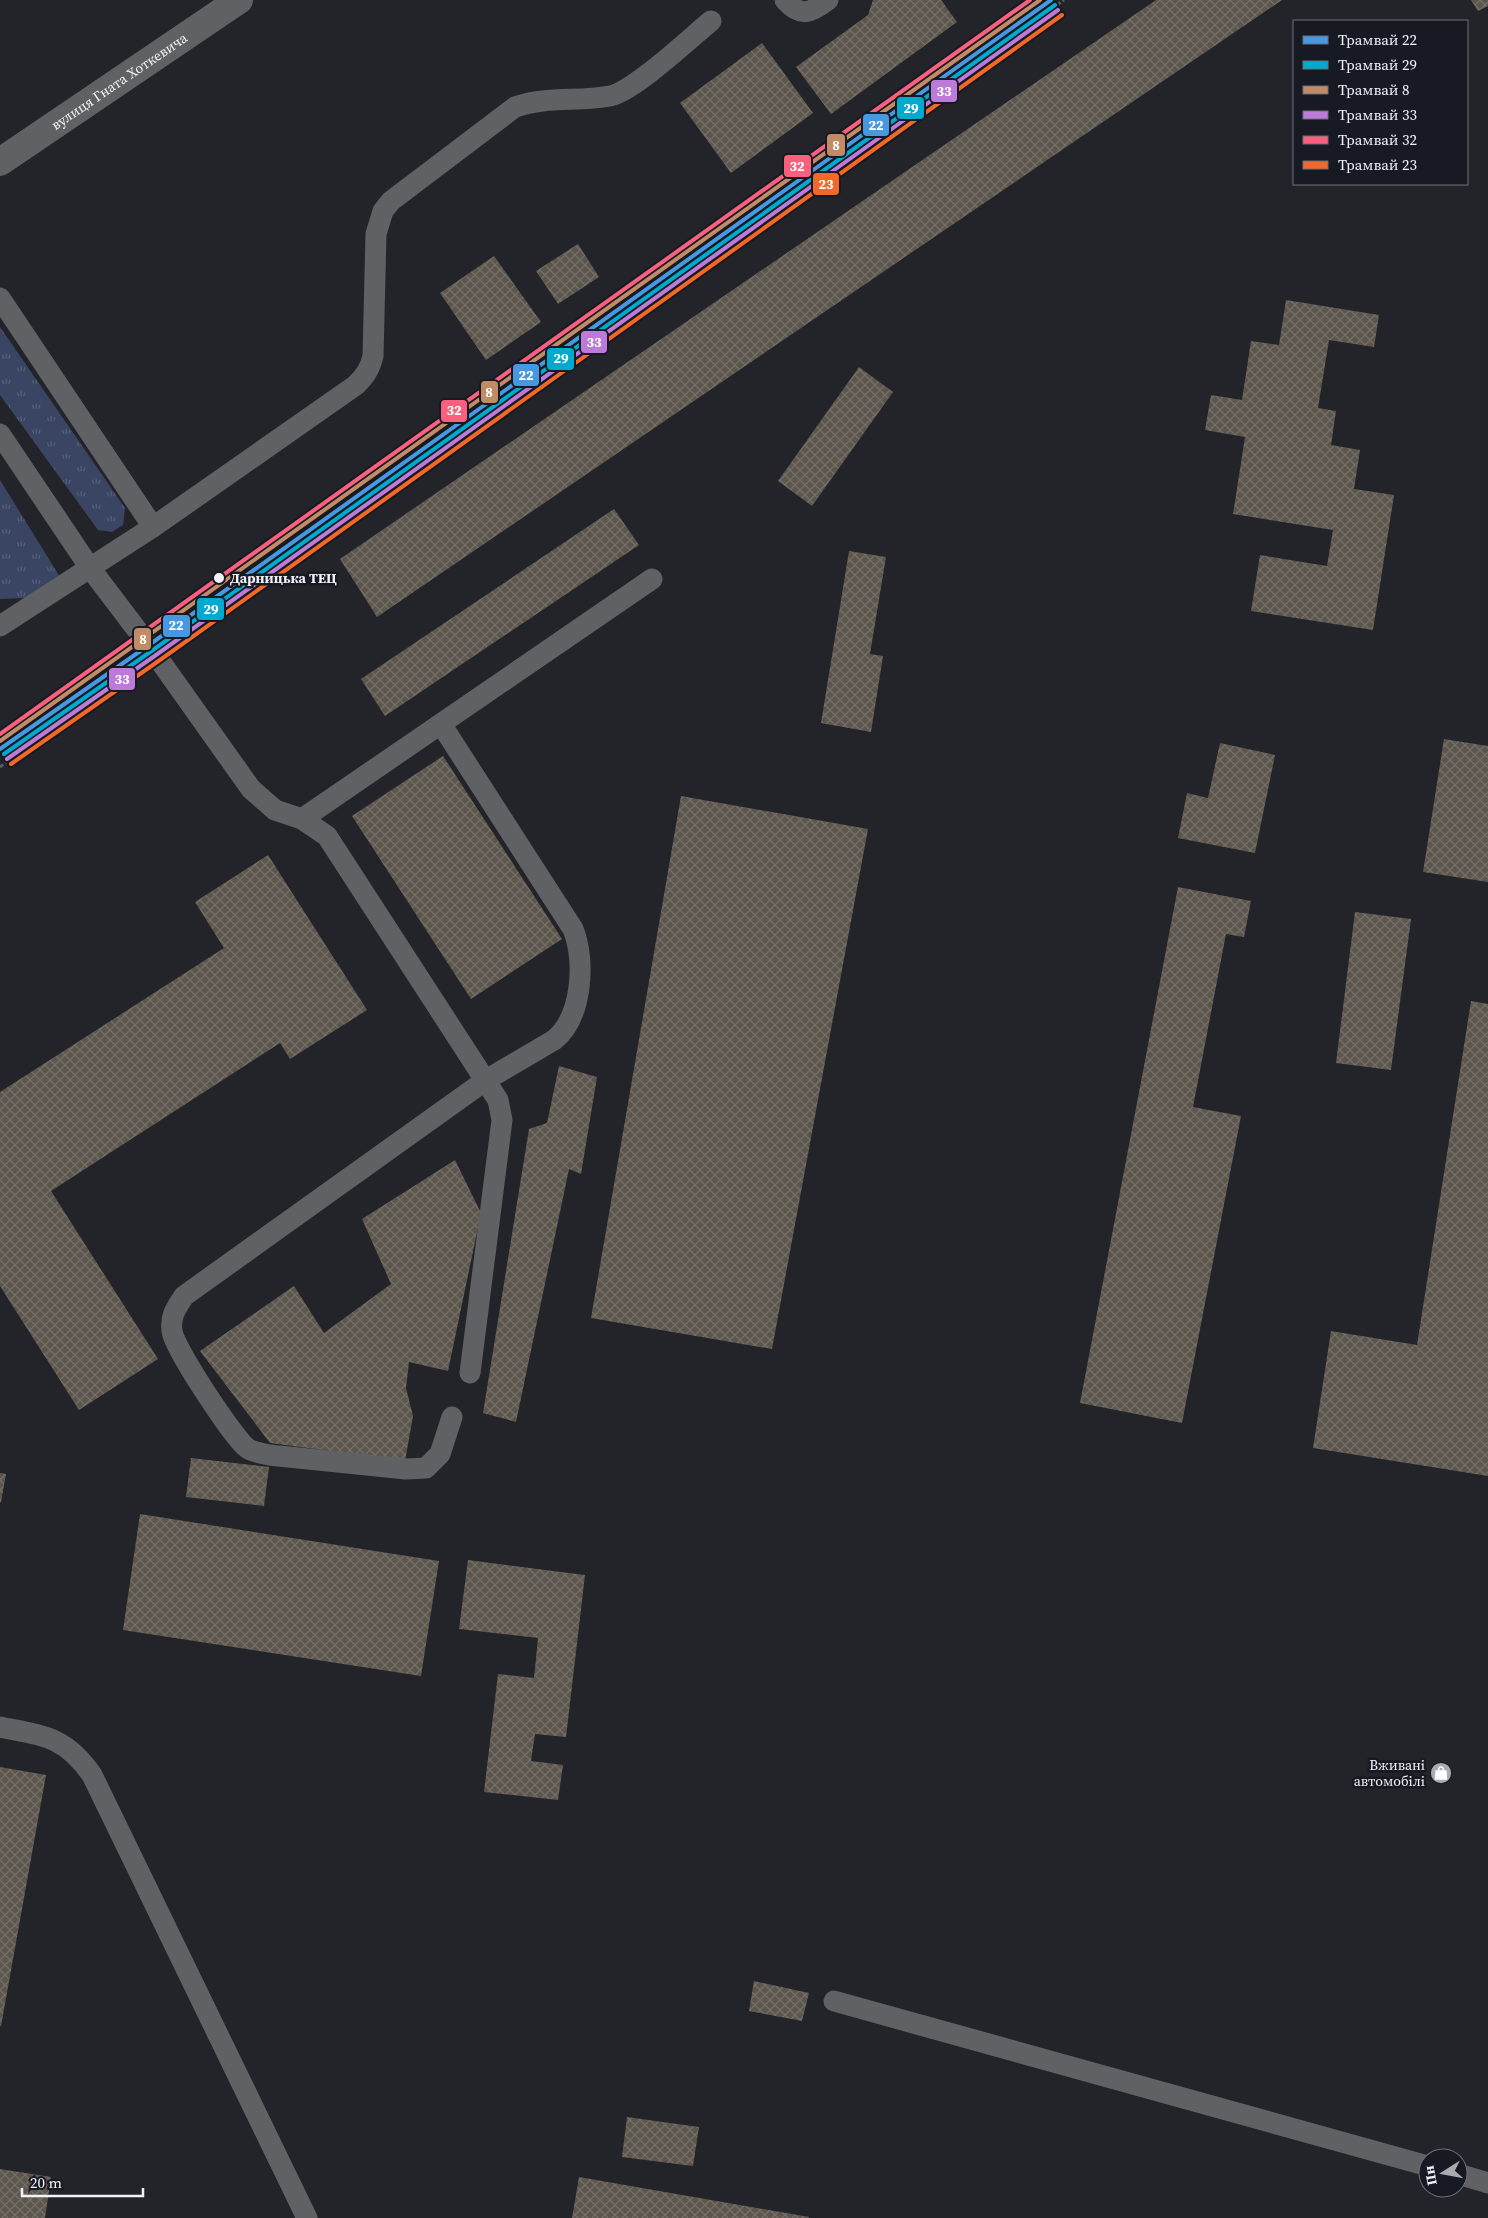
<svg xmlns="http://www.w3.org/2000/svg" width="1488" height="2218" font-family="'Source Serif 4',serif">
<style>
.grass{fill:url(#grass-tufts)}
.building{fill:url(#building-cross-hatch)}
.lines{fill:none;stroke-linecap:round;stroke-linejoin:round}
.path{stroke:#5d5d60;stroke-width:3;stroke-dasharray:4 2.5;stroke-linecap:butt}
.service{stroke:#606164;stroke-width:21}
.tertiary{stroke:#606164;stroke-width:28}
.tram-1-casing{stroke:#171a22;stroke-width:8}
.tram-2-casing{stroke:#171a22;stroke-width:8}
.tram-3-casing{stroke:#171a22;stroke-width:8}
.tram-4-casing{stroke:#171a22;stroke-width:8}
.tram-5-casing{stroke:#171a22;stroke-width:8}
.tram-6-casing{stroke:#171a22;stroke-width:8}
.tram-1{stroke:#4699e1;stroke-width:4}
.tram-2{stroke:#00a9ce;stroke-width:4}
.tram-3{stroke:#c18c65;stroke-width:4}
.tram-4{stroke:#bd7bd9;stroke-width:4}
.tram-5{stroke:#f8607d;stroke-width:4}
.tram-6{stroke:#f36827;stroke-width:4}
.stop-dot{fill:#f1f3f9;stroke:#171a22;stroke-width:2}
.labels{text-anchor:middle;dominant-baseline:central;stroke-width:5;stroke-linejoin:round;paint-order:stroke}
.street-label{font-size:14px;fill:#f1f3f9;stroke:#171a22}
.stop-label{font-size:14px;font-weight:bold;fill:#f1f3f9;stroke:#171a22;text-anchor:start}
.poi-label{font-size:14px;fill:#f1f3f9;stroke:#171a22;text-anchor:end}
.line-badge{stroke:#171a22;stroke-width:2}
.badge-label{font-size:14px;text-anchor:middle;font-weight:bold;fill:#fff}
</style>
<defs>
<pattern id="grass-tufts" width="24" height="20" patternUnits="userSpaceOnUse" patternTransform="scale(1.25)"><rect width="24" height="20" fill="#394562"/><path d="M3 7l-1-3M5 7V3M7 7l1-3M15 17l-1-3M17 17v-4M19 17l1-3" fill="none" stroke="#566079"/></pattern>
<pattern id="building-cross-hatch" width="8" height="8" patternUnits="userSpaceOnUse" patternTransform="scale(1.25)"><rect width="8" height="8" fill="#5c564d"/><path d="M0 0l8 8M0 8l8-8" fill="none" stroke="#746f67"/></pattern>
</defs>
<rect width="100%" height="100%" fill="#232429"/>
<!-- grass -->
<g class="grass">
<polygon points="0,327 125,508 123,525 112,532 98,530 0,395"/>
<polygon points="0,480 60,577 28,598 0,599"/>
</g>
<!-- building -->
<g class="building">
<polygon points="873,0 941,0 957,22 831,114 796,67 868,15"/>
<polygon points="1156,0 1282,0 377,617 340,559"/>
<polygon points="1471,0 1488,0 1488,6 1478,11"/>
<polygon points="762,43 813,113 731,173 680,103"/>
<polygon points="578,244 599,277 558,304 536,271"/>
<polygon points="494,256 541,322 486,360 440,293"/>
<polygon points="1286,300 1379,315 1374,347 1329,340 1318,408 1336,411 1331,445 1360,450 1354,489 1394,495 1373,630 1251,611 1260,555 1327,566 1333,530 1233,514 1245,437 1205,430 1211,395 1242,400 1251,341 1279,345"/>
<polygon points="859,367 893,392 812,506 778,481"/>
<polygon points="614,509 639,545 385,716 361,679"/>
<polygon points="849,551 886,557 870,654 883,656 871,732 821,723"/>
<polygon points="1444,739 1488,746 1488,882 1423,872"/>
<polygon points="1220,743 1275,755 1255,853 1178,838 1187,793 1208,798"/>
<polygon points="443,756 562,939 471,999 352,816"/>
<polygon points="681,796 868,829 772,1349 591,1318"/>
<polygon points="268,855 367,1010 290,1059 280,1043 51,1191 158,1359 79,1410 0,1286 0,1092 224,948 195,902"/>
<polygon points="1178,887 1251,901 1244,937 1226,934 1193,1107 1241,1116 1182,1423 1080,1403"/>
<polygon points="1355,912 1411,919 1391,1070 1336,1063"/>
<polygon points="1471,1001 1488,1004 1488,1476 1313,1448 1331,1331 1417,1345"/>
<polygon points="559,1066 597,1077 581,1174 569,1169 516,1422 483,1413 529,1129 547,1123"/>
<polygon points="455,1160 481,1213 448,1371 409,1362 406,1388 413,1416 405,1461 270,1443 200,1351 294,1286 324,1333 391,1284 362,1219"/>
<polygon points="191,1458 269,1467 264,1506 186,1497"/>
<polygon points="0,1473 6,1474 1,1502 0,1502"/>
<polygon points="140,1514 439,1561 421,1676 123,1630"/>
<polygon points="468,1560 585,1575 566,1737 535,1734 531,1761 563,1765 558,1800 484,1792 498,1674 534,1678 538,1638 459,1629"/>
<polygon points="0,1767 46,1775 1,2026 0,2026"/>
<polygon points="754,1981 809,1993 802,2021 749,2011"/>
<polygon points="627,2117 699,2127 693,2166 622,2157"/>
<polygon points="0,2169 51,2177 45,2218 0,2218"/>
<polygon points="579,2177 809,2217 809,2218 572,2218"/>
</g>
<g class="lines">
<!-- path -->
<g class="path">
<polyline points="178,630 209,605 453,433 628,305 1064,0"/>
<polyline points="0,767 128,670"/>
</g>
<!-- service -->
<g class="service">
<path d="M785,0C801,18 811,13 828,0"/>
<polyline points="0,298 153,527 0,626"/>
<polyline points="0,434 90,568 153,651 251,789 275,810 302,819 327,836 498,1100 502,1120 470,1373"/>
<path d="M153,527L356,385C365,376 370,369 373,356L376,234L383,211L391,201L515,107C546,96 578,102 610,96C634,91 689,39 711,21"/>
<path d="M441,724L573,929C586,961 582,1018 554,1040L486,1080L184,1296C176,1308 170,1316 172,1331C174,1348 233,1437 247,1448C252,1452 262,1453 269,1455L406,1469L426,1468L440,1454L452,1417"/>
<polyline points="302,819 652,579"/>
<path d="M0,1727C44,1736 65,1736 92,1775L307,2218"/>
<polyline points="834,2001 1428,2166"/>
<polyline points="1458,2174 1488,2183"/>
</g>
<!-- tertiary -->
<path class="tertiary" id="s1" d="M0,162L239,0"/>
<!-- tram-1 casing -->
<g class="tram-1-casing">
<polyline id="tram-1" points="0,749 149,645 1051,0"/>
</g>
<!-- tram-2 casing -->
<g class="tram-2-casing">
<polyline id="tram-2" points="4,754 153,650 1055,5"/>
</g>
<!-- tram-3 casing -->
<g class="tram-3-casing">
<polyline id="tram-3" points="0,741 1040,0"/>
</g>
<!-- tram-4 casing -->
<g class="tram-4-casing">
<polyline id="tram-4" points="7,759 156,655 1058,10"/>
</g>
<!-- tram-5 casing -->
<g class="tram-5-casing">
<polyline id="tram-5" points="0,734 1030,0"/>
</g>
<!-- tram-6 casing -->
<g class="tram-6-casing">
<polyline id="tram-6" points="11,764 160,660 1062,15"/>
</g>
<!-- tram-1 -->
<use href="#tram-1" class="tram-1"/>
<!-- tram-2 -->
<use href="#tram-2" class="tram-2"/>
<!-- tram-3 -->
<use href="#tram-3" class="tram-3"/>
<!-- tram-4 -->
<use href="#tram-4" class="tram-4"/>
<!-- tram-5 -->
<use href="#tram-5" class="tram-5"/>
<!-- tram-6 -->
<use href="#tram-6" class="tram-6"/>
</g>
<!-- icons -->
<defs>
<g id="shop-disc" transform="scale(1.125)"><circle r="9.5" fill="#a9abb0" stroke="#171a22"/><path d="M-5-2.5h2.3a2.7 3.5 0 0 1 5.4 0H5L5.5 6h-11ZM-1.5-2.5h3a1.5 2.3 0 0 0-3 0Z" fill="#fff"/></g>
</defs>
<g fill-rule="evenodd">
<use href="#shop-disc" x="1441" y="1773"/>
</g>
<!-- markers -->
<circle class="stop-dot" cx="219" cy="578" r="6"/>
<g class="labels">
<!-- street labels -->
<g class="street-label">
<text stroke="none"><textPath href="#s1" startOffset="144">вулиця Гната Хоткевича</textPath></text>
</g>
<!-- stop labels -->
<g class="stop-label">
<text x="230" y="578">Дарницька ТЕЦ</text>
</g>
<!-- poi labels -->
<g class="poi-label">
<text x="1425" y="1765">Вживані<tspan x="1425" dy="16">автомобілі</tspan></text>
</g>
</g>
<g class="line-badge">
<rect x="930" y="79" width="28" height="24" rx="5" fill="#bd7bd9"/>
<rect x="896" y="96" width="29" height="24" rx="5" fill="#00a9ce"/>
<rect x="862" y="113" width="28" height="24" rx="5" fill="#4699e1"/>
<rect x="826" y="133" width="20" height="24" rx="5" fill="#c18c65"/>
<rect x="783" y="154" width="29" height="24" rx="5" fill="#f8607d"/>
<rect x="812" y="172" width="28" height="24" rx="5" fill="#f36827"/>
<rect x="580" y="330" width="28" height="24" rx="5" fill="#bd7bd9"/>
<rect x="546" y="347" width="29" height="24" rx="5" fill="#00a9ce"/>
<rect x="512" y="363" width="28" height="24" rx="5" fill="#4699e1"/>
<rect x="480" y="380" width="19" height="24" rx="5" fill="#c18c65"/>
<rect x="440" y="399" width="28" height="24" rx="5" fill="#f8607d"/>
<rect x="196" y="597" width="29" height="24" rx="5" fill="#00a9ce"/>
<rect x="162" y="614" width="29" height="24" rx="5" fill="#4699e1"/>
<rect x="133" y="627" width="19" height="24" rx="5" fill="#c18c65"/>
<rect x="108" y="667" width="28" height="24" rx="5" fill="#bd7bd9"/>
</g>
<g class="badge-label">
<text x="944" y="96">33</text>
<text x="911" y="113">29</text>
<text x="876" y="130">22</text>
<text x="836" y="150">8</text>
<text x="797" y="171">32</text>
<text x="826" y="189">23</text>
<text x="594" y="347">33</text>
<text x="561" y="363">29</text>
<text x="526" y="380">22</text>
<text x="489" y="397">8</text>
<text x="454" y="415">32</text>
<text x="211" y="614">29</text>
<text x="176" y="630">22</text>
<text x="143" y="644">8</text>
<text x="122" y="684">33</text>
</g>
<!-- legend -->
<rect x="1293" y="20" width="175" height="165" fill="#171a22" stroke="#6e7178"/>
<rect x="1303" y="36" width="25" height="8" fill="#4699e1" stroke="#6e7178"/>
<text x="1338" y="45" font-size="15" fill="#f1f3f9">Трамвай 22</text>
<rect x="1303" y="61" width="25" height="8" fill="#00a9ce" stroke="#6e7178"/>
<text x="1338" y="70" font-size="15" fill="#f1f3f9">Трамвай 29</text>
<rect x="1303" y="86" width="25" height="8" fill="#c18c65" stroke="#6e7178"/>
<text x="1338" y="95" font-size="15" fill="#f1f3f9">Трамвай 8</text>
<rect x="1303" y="111" width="25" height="8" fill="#bd7bd9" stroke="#6e7178"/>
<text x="1338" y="120" font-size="15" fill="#f1f3f9">Трамвай 33</text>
<rect x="1303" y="136" width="25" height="8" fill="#f8607d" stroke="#6e7178"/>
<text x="1338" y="145" font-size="15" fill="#f1f3f9">Трамвай 32</text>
<rect x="1303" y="161" width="25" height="8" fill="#f36827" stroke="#6e7178"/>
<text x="1338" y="170" font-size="15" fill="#f1f3f9">Трамвай 23</text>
<!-- north arrow -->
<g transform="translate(1443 2173) rotate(259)"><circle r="24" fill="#171a22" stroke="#6e7178"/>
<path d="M0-4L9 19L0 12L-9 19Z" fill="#a9abb0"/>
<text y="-8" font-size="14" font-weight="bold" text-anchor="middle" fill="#f1f3f9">Пн</text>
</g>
<!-- scale -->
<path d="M22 2188v8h121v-8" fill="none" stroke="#f1f3f9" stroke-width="2.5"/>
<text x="30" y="2188" font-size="15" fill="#f1f3f9" stroke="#171a22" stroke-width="4" paint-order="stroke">20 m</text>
</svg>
